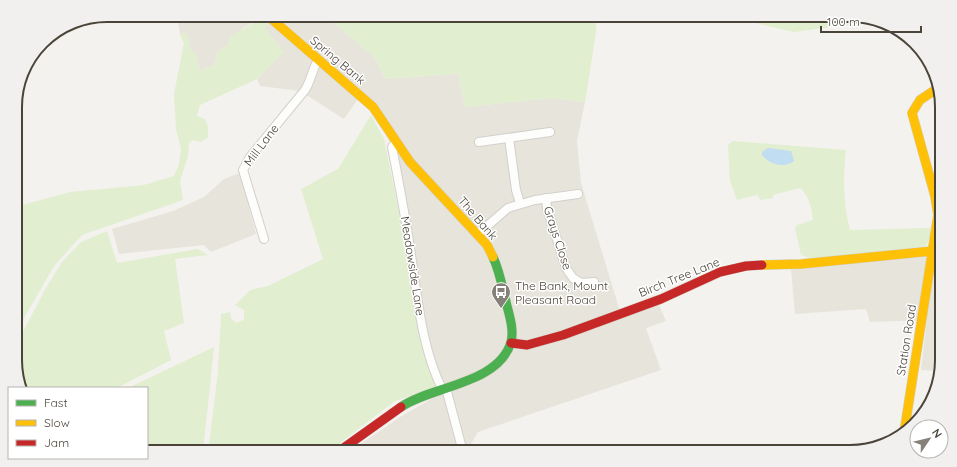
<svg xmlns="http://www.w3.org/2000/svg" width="957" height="467" font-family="Quicksand,sans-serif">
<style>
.residential{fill:#e7e4dc}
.green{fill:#e1eecf}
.water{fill:#c0ddf1}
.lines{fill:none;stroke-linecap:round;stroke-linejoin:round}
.street-casing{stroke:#d2d0cb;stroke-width:10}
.fast-casing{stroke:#d3cfc5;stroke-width:10}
.slow-casing{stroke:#d3cfc5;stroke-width:10}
.jam-casing{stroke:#d3cfc5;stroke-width:10}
.street{stroke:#fdfdfc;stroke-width:8}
.fast{stroke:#4caf50;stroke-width:9}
.slow{stroke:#ffc107;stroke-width:9}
.jam{stroke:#c62828;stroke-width:9}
.labels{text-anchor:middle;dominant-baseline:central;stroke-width:3;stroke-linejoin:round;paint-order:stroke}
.street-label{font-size:12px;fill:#4b4439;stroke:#fff}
.poi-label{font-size:12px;fill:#4b4439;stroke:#fff;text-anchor:start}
.rim{fill:none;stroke:#4b4439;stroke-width:2}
</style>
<rect width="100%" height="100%" fill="#f4f2ee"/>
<!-- residential -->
<g class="residential">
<polygon points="177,15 261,15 263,17 243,28 227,46 217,52 215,65 200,71 195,53 190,48 187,33 180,34"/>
<polygon points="275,15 325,15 375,58 385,79 458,74 465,107 549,98 585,102 577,141 581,183 622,318 659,305 666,321 646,328 661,370 478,432 466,452 434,452 435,447 427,452 349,452 400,417 440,394 419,289 414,247 394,149 375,115 358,99 344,119 300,91 260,86 257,79 283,52 265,28"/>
<polygon points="240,173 256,234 211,252 204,245 119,254 112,229 173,211 204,197 224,179"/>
<polygon points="942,238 942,361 940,371 921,370 927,320 870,322 866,309 795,314 791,269 937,253"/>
</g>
<!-- green -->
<g class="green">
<polygon points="325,15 597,15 596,33 585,102 549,98 465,107 458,74 385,79 375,58"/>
<polygon points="720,15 850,15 865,18 862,23 794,32"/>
<polygon points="263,17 270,22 265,28 284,52 257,79 200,105 197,116 205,119 208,126 208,138 201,142 193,140 189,143 188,156 180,181 183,200 82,235 54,266 16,332 15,207 70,192 144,185 174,176 179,164 181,149 176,129 174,94 184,43 180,34 187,33 190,48 195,53 200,71 215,65 217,52 227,46 230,37"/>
<polygon points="371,115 384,139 435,387 395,401 328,452 208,452 218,372 221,314 230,312 231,318 236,323 244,320 244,310 235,305 250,290 268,286 323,259 301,189 338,169"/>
<path d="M733,141L846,150C843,178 843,203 850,230L930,228V238L926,246L882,252L810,258L801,255L795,228L797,225L813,220C812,210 809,195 800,188L773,195V198L761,200L757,195L737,200L730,181L728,145Z"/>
<polygon points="107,231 117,263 198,249 208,255 175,259 184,323 164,331 171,360 117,388 22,388 16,373 16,345 46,288 62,262 81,242"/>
<polygon points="214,347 203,452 147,452 147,388 128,388"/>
</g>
<!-- water -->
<path class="water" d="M768,148L791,151L794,161C784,169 769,164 762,155V152Z"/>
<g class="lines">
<!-- street casing -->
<g class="street-casing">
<g id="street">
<polyline points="509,138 516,190 520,203"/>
<path d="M396,142L392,147C399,183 406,219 411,255C418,301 422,348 442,389"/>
<polyline points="479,142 550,132"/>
<polyline points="546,198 547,208 566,268 573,278 581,283 594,282"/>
<polyline points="478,234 508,208 535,200 578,194"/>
<path d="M264,239L243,170L250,157L305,90C311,81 312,70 318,60"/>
<polyline points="446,388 463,452"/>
</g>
</g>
<!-- fast casing -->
<g class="fast-casing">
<path id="fast" d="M401,407C431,386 499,384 511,342C514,331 510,317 507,306C503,290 500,272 493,257"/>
</g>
<!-- slow casing -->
<g class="slow-casing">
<g id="slow">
<polyline points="267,15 373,107 410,162 487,245 493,257"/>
<polyline points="762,265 801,264 932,251"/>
<polyline points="904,433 938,215 935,196 912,113 920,100 938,88"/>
</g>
</g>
<!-- jam casing -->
<g class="jam-casing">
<g id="jam">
<polyline points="511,343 527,345 563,335 661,299 720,272 746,266 762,265"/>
<polyline points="338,452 401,407"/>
</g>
</g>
<!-- street -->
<use href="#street" class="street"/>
<!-- fast -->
<use href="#fast" class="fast"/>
<!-- slow -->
<use href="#slow" class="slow"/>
<!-- jam -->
<use href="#jam" class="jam"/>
</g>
<!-- icons -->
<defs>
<g id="bus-pin" transform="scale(1)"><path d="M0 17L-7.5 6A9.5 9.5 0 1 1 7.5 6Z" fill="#868178" stroke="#fff"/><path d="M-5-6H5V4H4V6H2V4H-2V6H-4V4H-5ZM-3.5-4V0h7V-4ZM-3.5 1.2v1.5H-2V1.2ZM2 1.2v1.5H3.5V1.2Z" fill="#fff"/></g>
</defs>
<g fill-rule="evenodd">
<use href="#bus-pin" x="501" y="292"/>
</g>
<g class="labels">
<!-- street labels -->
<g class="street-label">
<text transform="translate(338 60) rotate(40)">Spring Bank</text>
<text transform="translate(261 145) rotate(-53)">Mill Lane</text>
<text transform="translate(478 218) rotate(49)">The Bank</text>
<text transform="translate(558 238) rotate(72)">Grays Close</text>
<text transform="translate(413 266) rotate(81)">Meadowside Lane</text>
<text transform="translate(679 277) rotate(-22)">Birch Tree Lane</text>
<text transform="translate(906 340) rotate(-81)">Station Road</text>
</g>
<!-- poi labels -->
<g class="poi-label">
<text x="515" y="285">The Bank, Mount<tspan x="515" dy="14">Pleasant Road</tspan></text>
</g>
</g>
<!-- crop -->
<path d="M0 0H957V467H0ZM107 22H850A85 85 0 0 1 935 107V360A85 85 0 0 1 850 445H107A85 85 0 0 1 22 360V107A85 85 0 0 1 107 22Z" fill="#f1f0ef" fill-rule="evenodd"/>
<path class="rim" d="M107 22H850A85 85 0 0 1 935 107V360A85 85 0 0 1 850 445H107A85 85 0 0 1 22 360V107A85 85 0 0 1 107 22Z"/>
<!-- legend -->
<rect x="8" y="387" width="140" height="72" fill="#ffffff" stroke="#b7b4b0"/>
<rect x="16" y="400" width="20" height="6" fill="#4caf50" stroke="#b7b4b0"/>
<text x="44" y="407" font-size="12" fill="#4b4439">Fast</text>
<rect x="16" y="420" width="20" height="6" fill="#ffc107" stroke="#b7b4b0"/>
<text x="44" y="427" font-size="12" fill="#4b4439">Slow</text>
<rect x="16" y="440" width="20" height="6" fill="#c62828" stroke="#b7b4b0"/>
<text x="44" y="447" font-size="12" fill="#4b4439">Jam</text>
<!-- north arrow -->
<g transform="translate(929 439) rotate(55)"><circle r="19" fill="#ffffff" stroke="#b7b4b0"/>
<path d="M0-3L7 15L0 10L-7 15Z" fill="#868178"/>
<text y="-6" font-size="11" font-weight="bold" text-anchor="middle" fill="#4b4439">N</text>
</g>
<!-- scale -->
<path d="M821 26v6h100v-6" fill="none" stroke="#4b4439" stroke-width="2"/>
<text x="827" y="26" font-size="12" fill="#4b4439" stroke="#ffffff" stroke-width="3" paint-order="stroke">100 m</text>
</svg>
